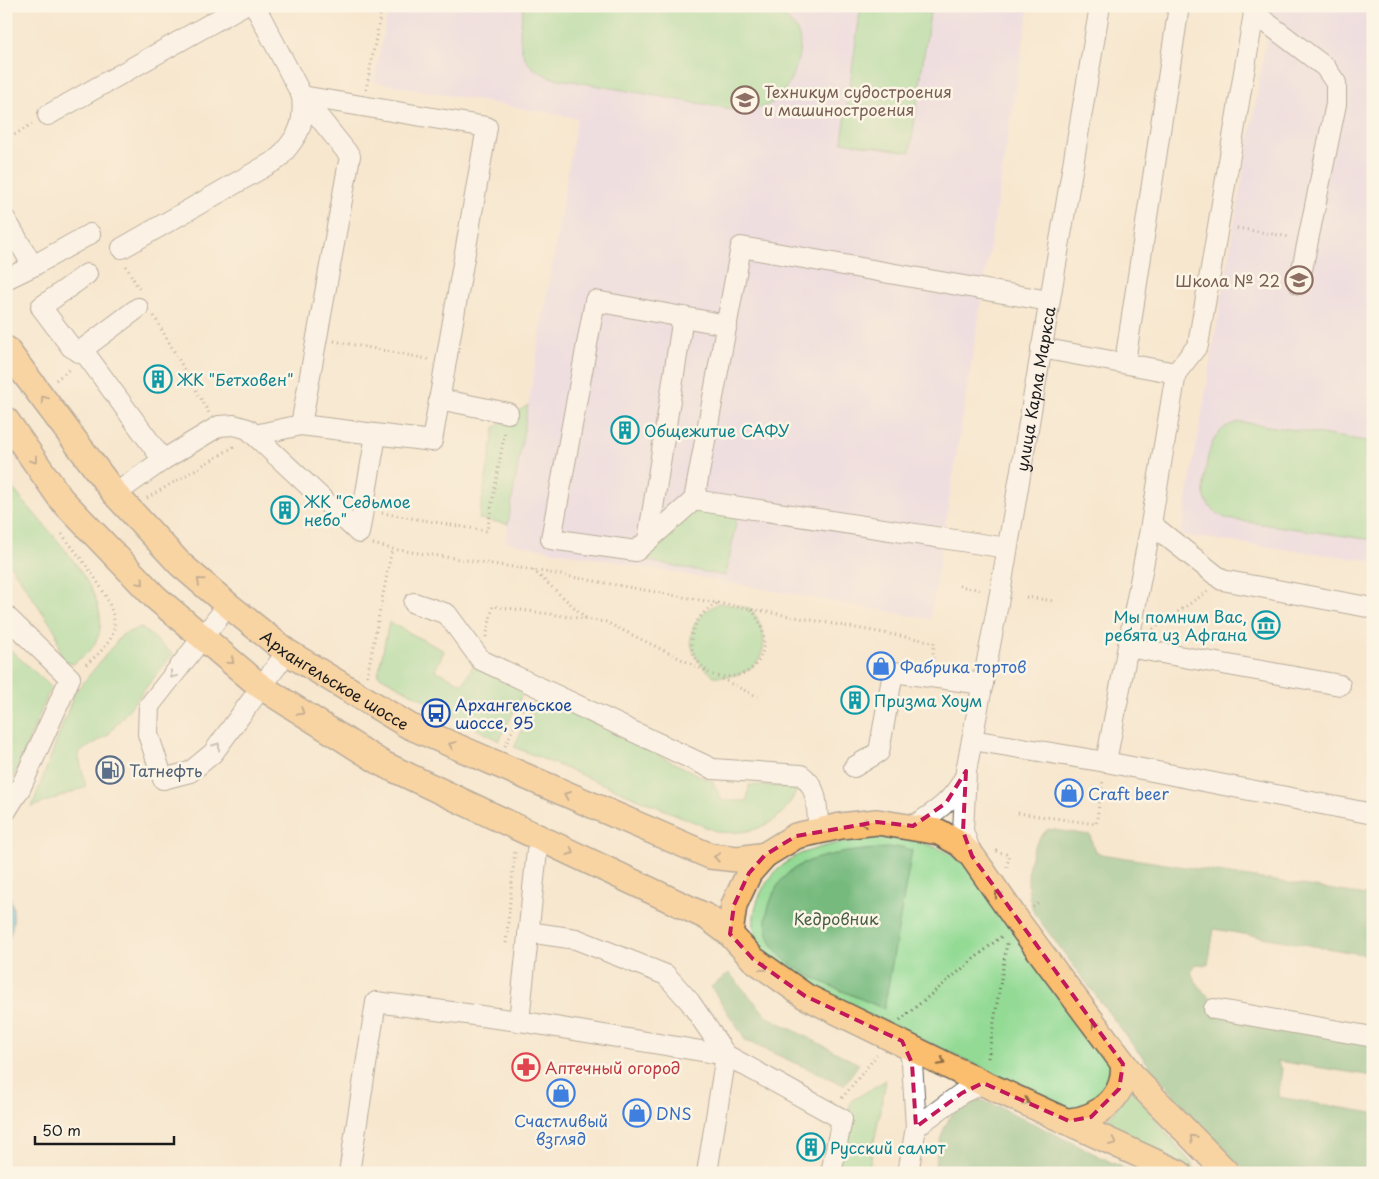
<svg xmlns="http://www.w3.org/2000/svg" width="1379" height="1179" font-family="'Playpen Sans',sans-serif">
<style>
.built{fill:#e4d3f1}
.green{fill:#93da94;stroke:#587b58}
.forest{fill:#76ba7e;stroke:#496b4d}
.water{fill:#52b5d0;stroke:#376876}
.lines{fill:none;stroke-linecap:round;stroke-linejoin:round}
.minor-casing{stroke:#69635b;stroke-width:22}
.major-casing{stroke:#69635b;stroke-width:28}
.path{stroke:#69635b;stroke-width:3;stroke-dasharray:1 4;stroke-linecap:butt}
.minor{stroke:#fff;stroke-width:20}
.major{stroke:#fbbd6e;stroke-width:25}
.oneway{stroke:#8c6c45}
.oneway2{stroke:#999}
.marked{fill:none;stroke:#c2185b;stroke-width:4;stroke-dasharray:10 6;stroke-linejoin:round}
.labels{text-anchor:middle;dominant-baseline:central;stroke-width:5;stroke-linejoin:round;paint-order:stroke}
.education-label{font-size:16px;fill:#785e54;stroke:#fcf5e5;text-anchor:start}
.culture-label{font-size:16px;fill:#0d838f;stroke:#fcf5e5;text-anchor:start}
.street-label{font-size:16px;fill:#1c1c1c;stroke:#fcf5e5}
.shop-label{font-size:16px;fill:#366cbe;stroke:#fcf5e5;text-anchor:start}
.transit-label{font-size:16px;fill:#164399;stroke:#fcf5e5;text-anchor:start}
.service-label{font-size:16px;fill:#4e5e75;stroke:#fcf5e5;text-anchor:start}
.park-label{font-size:16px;fill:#465e46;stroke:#fcf5e5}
.health-label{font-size:16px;fill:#be3a42;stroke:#fcf5e5;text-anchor:start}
</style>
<rect width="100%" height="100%" fill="#fcf5e5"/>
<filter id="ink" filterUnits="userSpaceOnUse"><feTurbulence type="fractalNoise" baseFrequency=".02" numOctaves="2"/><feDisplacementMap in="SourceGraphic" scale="10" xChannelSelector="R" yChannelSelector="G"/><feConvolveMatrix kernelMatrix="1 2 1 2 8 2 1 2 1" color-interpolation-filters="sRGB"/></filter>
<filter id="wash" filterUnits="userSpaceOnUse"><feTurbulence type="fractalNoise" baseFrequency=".0096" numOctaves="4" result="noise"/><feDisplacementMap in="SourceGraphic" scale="20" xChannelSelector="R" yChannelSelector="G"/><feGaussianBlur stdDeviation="1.12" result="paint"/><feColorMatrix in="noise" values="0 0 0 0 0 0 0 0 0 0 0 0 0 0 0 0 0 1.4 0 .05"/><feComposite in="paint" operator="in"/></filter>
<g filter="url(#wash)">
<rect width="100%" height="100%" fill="#f8e7cf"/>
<!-- built -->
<g class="built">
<polygon points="389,6 1029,6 930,619 505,542 577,118 374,82"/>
<polygon points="1272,6 1373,6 1373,561 1181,535"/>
</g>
<!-- green -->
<g class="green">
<path d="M524,6H763C777,11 789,18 797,31C807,49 789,93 772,103C762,108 753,110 742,111L549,77C543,73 533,69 529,64C516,47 520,25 524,6Z"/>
<polygon points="861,6 883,6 930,13 910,152 842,142"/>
<polygon points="528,405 508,524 479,519 495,427"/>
<path d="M1242,422L1373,442V540L1227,519C1217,514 1206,506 1204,494C1203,488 1205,480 1205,474C1208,450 1214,424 1242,422Z"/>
<path d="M6,479C31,517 124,595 95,643C91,652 80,658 73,664L61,659L56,632L9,563L6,554Z"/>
<polygon points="693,508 737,517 726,576 648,561 652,544"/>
<path d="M719,603L750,608C779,643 760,681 714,676C683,653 682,621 719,603Z"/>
<polygon points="389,622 444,651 435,670 463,684 474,664 525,689 499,741 378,675"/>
<polygon points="141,627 173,654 108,735 78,753 86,787 32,807 74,694 122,635"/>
<polygon points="6,646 51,687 12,781 6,789"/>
<path d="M538,696L713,782L722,801H747L749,785L798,787C783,824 756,835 718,832L514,747Z"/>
<path d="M892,837C919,841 941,846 963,862L1105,1051L1114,1072L1106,1097L1076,1112L796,980C784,970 768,960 760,946C740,911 771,863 806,852C833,842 864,839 892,837Z"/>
<polygon points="886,1080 868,1173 837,1173 851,1101"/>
<polygon points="1131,1089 1199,1173 1096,1127 1110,1117"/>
</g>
<!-- forest -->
<g class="forest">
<path d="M1048,829L1090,835L1094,850L1101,854L1373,896V956L1214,929L1208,965L1195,964L1191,970L1193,977L1203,991L1227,1015L1373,1042V1076L1277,1061L1282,1069L1278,1097L1373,1113V1173H1250L1220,1151L1135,1048L1034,913C1024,887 1025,848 1048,829Z"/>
<path d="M901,847L912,850L884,1009C852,994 814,982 785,960C772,950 763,929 767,913C770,901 776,885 785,876C809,851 868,850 901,847Z"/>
<polygon points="729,973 768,1017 859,1064 844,1085 746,1041 711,987"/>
<path d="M981,1100L1002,1108L1133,1173H934C937,1152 941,1122 959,1107C964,1103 974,1102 981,1100Z"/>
</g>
<!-- water -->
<path class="water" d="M6,887C16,908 16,924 6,945Z"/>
</g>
<g filter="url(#ink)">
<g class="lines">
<!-- minor casing -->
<g class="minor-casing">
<g id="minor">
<polyline points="255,6 302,96 350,156 301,425"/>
<polyline points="1254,13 1325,67 1336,83 1336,104 1299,284"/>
<polyline points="48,115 242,6"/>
<polyline points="6,220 33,266 90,234"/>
<path d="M122,248L278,159C298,136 305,127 302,96"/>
<polyline points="87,274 41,307 71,347 87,356 163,460"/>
<polyline points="6,279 33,266"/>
<polyline points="1041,348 1176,373 1151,524 1106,762"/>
<polyline points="79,352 138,308"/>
<polyline points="1125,362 1179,6"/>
<polyline points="1176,373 1198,345 1254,13 1251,6"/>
<polyline points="439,399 508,413"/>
<polyline points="255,435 301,425 432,441 487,127 302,96"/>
<polyline points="115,494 163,460 219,426 234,425 248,429 359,533 376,435"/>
<polyline points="694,500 636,551 551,539 595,301 727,325"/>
<polyline points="1151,524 1222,580 1373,608"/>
<polyline points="648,540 683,317"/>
<polyline points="1007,548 694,500 741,247 1049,301"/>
<path d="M414,603L447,614L481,660L713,769L801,775C820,788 816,810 819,831"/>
<polyline points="228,605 149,706 148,734 163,779 190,772 213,753 287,652"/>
<polyline points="6,616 70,678 20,789 6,811"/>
<polyline points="1128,647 1340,685"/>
<polyline points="972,740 1106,762 1373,814"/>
<polyline points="854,767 879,752 893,672 983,684"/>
<path d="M913,826C934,813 953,801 964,778"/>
<polyline points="541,838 537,851 519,1021 726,1055 842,1119 831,1173"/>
<path id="s1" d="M972,856L963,831L966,771L1000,593L1100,6"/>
<polyline points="528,932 576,939 666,975 690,1002 726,1055 707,1173"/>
<polyline points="1214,1009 1373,1037"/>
<polyline points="902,1041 910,1053 912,1063 916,1127 908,1173"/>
<polyline points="916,1127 962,1093 983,1083"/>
<polyline points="349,1173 376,1002 519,1021"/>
</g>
</g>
<!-- major casing -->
<g class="major-casing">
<g id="major">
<path id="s2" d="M6,349L115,494L180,564L228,605L287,652L409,726L710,856L737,859L765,855"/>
<polyline points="6,420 61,499 155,597 260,686 383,764 707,917 730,934 753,959 805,996 983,1083 1179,1173"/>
<polyline points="730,934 734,905 749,873 765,855 796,836 841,826 877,822 939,832 960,844 972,856 1018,922 1135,1079 1227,1173"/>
<path d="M1069,1121C1098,1119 1127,1096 1123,1064"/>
</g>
</g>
<!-- path -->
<g class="path">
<polyline points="366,90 382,6"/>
<polyline points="6,140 32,124"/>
<polyline points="1237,228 1290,237"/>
<polyline points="126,266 140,291"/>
<polyline points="154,316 209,413"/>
<polyline points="334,341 428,359"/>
<polyline points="56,380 71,368"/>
<polyline points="147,498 237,445"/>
<polyline points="382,513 487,531 505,431"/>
<path d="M62,534C79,557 116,598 114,627C113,643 95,657 84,666"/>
<polyline points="373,544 392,549 533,570 934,642 933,659"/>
<polyline points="533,570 586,618"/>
<polyline points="959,586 983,590"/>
<polyline points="1026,597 1054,601"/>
<polyline points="1149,632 1208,591"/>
<polyline points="486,637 493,606 606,622 758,697"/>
<path d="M706,670C680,649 691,616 718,603"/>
<polyline points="367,676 392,549"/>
<path d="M718,676C762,682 777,640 751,609"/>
<polyline points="505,746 526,702"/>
<polyline points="1018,813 1096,824 1103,780"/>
<polyline points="996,851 1009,855 1007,868"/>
<polyline points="1033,907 1041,901"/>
<polyline points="506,943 515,850"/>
<polyline points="900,1020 1003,935"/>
<polyline points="988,1058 1007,943"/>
<polyline points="842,1098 877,1055"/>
</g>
<!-- minor -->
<use href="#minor" class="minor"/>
<!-- major -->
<use href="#major" class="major"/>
</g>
<!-- one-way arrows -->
<defs><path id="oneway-chevron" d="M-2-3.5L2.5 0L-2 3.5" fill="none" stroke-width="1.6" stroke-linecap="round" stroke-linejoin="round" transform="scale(1.25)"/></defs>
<g class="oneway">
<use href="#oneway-chevron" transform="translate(44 399) rotate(-127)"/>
<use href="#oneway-chevron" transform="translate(34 460) rotate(55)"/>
<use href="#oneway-chevron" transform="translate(200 581) rotate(-139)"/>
<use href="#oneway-chevron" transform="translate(141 582) rotate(46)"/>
<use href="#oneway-chevron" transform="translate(231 661) rotate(40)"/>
<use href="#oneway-chevron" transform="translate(301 712) rotate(32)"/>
<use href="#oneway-chevron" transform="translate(452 745) rotate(-156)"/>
<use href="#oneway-chevron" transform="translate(567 795) rotate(-157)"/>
<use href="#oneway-chevron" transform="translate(864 823) rotate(174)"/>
<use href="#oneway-chevron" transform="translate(571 852) rotate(25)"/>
<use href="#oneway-chevron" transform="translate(717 857) rotate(-171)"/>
<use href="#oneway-chevron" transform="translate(998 894) rotate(-125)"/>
<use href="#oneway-chevron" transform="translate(764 968) rotate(39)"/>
<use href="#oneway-chevron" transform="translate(1095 1024) rotate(-127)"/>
<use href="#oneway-chevron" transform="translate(942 1062) rotate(27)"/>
<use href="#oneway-chevron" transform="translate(1026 1102) rotate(24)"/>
<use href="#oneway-chevron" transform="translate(1193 1138) rotate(-135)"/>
<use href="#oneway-chevron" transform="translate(1113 1142) rotate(25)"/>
</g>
<g class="oneway2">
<use href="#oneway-chevron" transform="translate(173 675) rotate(127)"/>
<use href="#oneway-chevron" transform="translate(217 746) rotate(-54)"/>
</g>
</g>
<!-- marked area -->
<path d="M0 0H1379V1179H0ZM966,771L963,831L972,856L1123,1064L1119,1089L1091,1117L1069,1121L983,1083L962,1093L916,1127L912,1063L902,1041L805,996L753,959L730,934L734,905L749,873L765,855L796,836L877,822L913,826L946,803Z" fill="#f8e7cf" fill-opacity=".55" fill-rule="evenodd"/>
<path class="marked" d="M966,771L963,831L972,856L1123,1064L1119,1089L1091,1117L1069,1121L983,1083L962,1093L916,1127L912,1063L902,1041L805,996L753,959L730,934L734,905L749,873L765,855L796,836L877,822L913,826L946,803Z"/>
<!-- icons -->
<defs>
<g id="university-ring" transform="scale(1.4375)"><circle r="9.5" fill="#fcf5e5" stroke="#8d6e63" stroke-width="1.5"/><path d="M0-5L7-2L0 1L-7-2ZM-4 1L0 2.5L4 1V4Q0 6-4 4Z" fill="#8d6e63"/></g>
<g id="school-ring" transform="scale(1.4375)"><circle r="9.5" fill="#fcf5e5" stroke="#8d6e63" stroke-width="1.5"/><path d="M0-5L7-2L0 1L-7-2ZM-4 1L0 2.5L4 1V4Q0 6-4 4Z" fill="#8d6e63"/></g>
<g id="building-ring" transform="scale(1.4375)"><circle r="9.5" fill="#fcf5e5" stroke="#0f9aa8" stroke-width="1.5"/><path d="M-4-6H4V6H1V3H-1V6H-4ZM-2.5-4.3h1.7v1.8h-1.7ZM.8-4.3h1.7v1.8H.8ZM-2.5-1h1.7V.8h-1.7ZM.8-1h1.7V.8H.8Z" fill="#0f9aa8"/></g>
<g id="museum-ring" transform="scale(1.4375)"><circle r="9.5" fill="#fcf5e5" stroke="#0f9aa8" stroke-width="1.5"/><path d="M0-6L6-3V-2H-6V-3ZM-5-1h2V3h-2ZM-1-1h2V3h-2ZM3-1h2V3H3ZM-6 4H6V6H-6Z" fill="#0f9aa8"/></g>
<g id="shop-ring" transform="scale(1.4375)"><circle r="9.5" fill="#fcf5e5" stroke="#3f7fe0" stroke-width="1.5"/><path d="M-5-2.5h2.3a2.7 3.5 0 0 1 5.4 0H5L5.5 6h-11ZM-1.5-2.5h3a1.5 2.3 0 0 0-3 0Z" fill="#3f7fe0"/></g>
<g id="bus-ring" transform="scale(1.4375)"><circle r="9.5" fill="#fcf5e5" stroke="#1a4fb4" stroke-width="1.5"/><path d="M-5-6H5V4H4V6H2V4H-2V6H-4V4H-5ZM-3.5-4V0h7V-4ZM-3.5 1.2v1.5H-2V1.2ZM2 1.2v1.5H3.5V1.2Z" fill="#1a4fb4"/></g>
<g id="fuel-ring" transform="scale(1.4375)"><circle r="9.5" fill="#fcf5e5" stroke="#5c6f8a" stroke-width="1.5"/><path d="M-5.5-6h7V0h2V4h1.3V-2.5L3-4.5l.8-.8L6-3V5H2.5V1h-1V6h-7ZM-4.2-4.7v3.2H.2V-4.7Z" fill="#5c6f8a"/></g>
<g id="pharmacy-ring" transform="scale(1.4375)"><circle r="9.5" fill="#fcf5e5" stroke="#e0444e" stroke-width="1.5"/><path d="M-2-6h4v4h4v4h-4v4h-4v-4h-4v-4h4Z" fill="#e0444e"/></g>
</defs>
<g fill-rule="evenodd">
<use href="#university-ring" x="745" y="100"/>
<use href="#school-ring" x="1299" y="280"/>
<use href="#building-ring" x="158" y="379"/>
<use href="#building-ring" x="625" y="430"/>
<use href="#building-ring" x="285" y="510"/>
<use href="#museum-ring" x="1266" y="625"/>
<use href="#shop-ring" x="881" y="666"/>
<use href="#building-ring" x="855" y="700"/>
<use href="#bus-ring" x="436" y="713"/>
<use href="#fuel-ring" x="110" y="770"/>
<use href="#shop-ring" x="1069" y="793"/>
<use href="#pharmacy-ring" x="526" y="1067"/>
<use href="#shop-ring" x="561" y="1093"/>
<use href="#shop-ring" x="637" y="1113"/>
<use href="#building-ring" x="811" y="1147"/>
</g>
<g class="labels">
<!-- education labels -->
<g class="education-label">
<text x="764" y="91">Техникум судостроения<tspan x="764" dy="18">и машиностроения</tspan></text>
<text x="1280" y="280" text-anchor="end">Школа № 22</text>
</g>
<!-- culture labels -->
<g class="culture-label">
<text x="177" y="379">ЖК "Бетховен"</text>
<text x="644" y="430">Общежитие САФУ</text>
<text x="304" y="501">ЖК "Седьмое<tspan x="304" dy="18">небо"</tspan></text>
<text x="1247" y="616" text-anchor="end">Мы помним Вас,<tspan x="1247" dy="18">ребята из Афгана</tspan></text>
<text x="874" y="700">Призма Хоум</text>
<text x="830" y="1147">Русский салют</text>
</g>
<!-- street labels -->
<g class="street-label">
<text stroke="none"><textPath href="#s1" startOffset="475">улица Карла Маркса</textPath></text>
<text stroke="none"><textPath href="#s2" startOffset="471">Архангельское шоссе</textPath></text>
</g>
<!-- shop labels -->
<g class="shop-label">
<text x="900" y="666">Фабрика тортов</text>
<text x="1088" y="793">Craft beer</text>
<text x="656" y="1113">DNS</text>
<text x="561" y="1120" text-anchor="middle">Счастливый<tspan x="561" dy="18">взгляд</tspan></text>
</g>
<!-- transit labels -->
<g class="transit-label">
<text x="455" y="704">Архангельское<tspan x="455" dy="18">шоссе, 95</tspan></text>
</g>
<!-- service labels -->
<g class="service-label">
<text x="129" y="770">Татнефть</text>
</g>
<!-- park labels -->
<g class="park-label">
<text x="836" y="918">Кедровник</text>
</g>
<!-- health labels -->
<g class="health-label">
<text x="545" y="1067">Аптечный огород</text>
</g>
</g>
<!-- margin -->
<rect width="1379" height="1179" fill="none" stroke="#fcf5e5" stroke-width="25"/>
<!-- scale -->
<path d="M35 1136v8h139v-8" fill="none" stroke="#1c1c1c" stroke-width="2.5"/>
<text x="42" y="1136" font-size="15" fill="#1c1c1c" stroke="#fcf5e5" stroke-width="4" paint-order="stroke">50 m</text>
</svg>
